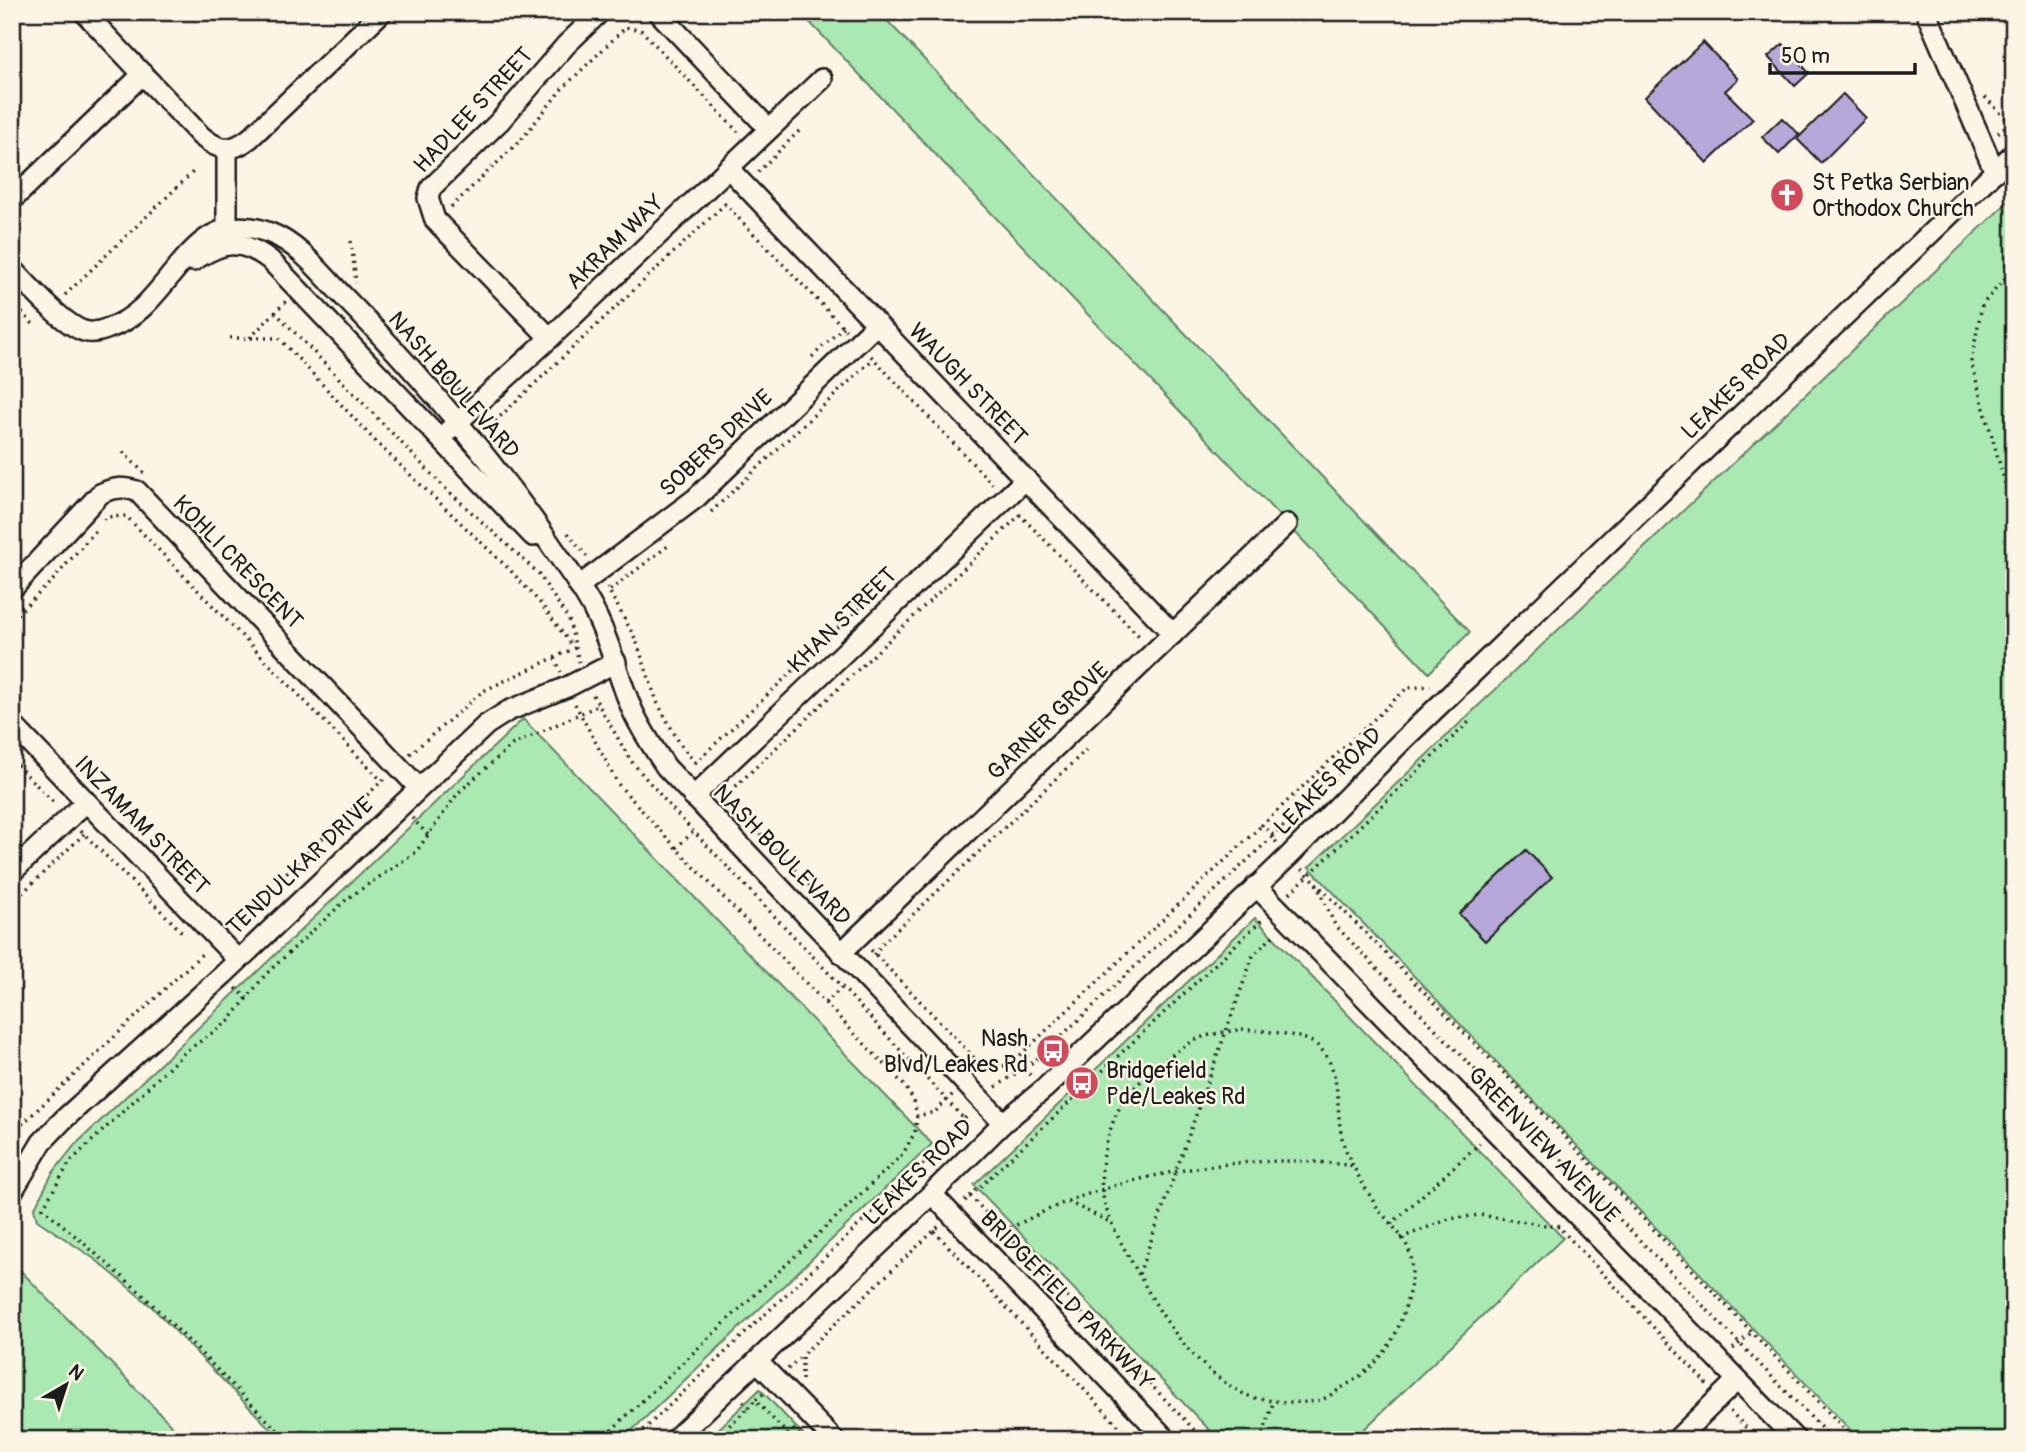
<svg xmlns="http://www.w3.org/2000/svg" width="2026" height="1452" font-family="Pangolin,sans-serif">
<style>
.green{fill:#aae9b1;stroke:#638266;stroke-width:2}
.building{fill:#b6a8d9;stroke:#1c1c1c;stroke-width:2}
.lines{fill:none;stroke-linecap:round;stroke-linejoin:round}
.minor-casing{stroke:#1c1c1c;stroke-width:24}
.path{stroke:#1c1c1c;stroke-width:3.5;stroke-dasharray:2 5;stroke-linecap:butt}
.minor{stroke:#fcf5e5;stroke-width:19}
.labels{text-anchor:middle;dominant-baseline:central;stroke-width:5;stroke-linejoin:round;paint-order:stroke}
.street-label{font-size:23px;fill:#1c1c1c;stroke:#fcf5e5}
.poi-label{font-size:23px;fill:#1c1c1c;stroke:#fcf5e5;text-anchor:start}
</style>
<rect width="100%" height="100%" fill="#fcf5e5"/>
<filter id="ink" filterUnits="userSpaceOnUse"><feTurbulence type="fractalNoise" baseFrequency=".0143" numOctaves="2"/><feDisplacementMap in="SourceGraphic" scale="14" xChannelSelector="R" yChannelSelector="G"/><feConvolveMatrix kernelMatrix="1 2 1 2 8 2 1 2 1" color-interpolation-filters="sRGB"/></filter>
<g filter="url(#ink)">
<!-- green -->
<g class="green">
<polygon points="800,12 879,12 1470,632 1429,673"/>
<polygon points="2014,196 2014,1440 1860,1440 1309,867"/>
<polygon points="523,719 932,1144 622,1440 281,1440 152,1307 96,1260 37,1220 34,1209 52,1174 74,1146"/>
<polygon points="1255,918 1563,1238 1353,1440 1219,1440 974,1185"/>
<polygon points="12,1262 186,1440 12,1440"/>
<polygon points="760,1389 808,1440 707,1440 757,1392"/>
</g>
<!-- building -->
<g class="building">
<polygon points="1703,42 1738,79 1725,91 1753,119 1707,163 1645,97"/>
<polygon points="1783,44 1809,73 1795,86 1768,57"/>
<polygon points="1843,94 1866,118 1821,163 1797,139"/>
<polygon points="1782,118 1799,134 1779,154 1762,137"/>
<polygon points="1526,850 1552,877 1485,941 1459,914"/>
</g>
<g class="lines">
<!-- minor casing -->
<g class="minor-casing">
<g id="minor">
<path d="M84,12L201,136C219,151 231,153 250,138L382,12"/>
<polyline points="658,12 769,129"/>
<polyline points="1926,12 1995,172"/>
<polyline points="227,150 227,240"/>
<polyline points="728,168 1173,634"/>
<polyline points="12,200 143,74"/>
<path d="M193,261C223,241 241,238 270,260L533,536"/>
<path d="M12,268C28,285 62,324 84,331C92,334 101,331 109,328C173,308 188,201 270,233C301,245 324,277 346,299C420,375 489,455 549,542C565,566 583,588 595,613C611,644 618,676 631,707C640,729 653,747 666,767L1003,1123"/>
<polyline points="550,338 435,220 428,198 431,188 500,121 566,45 600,12"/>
<polyline points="448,431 550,338 822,79"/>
<polyline points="579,586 696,498 877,324"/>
<path d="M12,589L100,494C114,487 122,487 137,491L419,788"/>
<polyline points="12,724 237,959"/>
<polyline points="693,797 1026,479"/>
<polyline points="12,872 86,802"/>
<polyline points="1256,886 1796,1440"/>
<polyline points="841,953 1287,524"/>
<polyline points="12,1192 42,1142 63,1120 223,975 486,725 508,711 567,687 616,662"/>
<polyline points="932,1194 1167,1440"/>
<polyline points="757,1361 834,1440"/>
<polyline points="674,1440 905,1220 1003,1123 1044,1089 1289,856 1400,743 2014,153"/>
<polyline points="1676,1440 1737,1380"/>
</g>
</g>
<!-- path -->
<g class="path">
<polyline points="1985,97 2014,127"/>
<polyline points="1998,133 2009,123"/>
<polyline points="758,172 801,129"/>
<polyline points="451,207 520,141 562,89 626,27 642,31 738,132"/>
<polyline points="351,241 356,283"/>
<polyline points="2014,268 1982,305 1971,362 2014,515"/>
<polyline points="65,295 196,169"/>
<polyline points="12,302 33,324"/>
<polyline points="275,312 445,488 538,573 569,620 579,662"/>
<polyline points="230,338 279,338 377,443 511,571 541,604 573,647"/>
<polyline points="250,338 286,301"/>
<polyline points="871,356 992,484"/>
<polyline points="812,357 843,327"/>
<polyline points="448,379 462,393"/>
<polyline points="486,420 503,445"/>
<polyline points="490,426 725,204 846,330"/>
<polyline points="123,452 144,473"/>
<polyline points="711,512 873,359"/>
<polyline points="104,520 106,517 126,516 382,781"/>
<polyline points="568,533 587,557"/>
<polyline points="607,587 636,640 657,702 680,744 698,766"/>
<polyline points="610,590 669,545"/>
<polyline points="12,619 53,580 95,531"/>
<polyline points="555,658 561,672"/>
<polyline points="593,695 631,761 675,812 843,988 964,1119"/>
<polyline points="12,699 18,705"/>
<polyline points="575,704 618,784 676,848 904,1085 914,1101 917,1116 935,1112 953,1094"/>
<polyline points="410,754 483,691 575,648"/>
<polyline points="12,760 56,805"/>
<polyline points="695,763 868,600"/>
<polyline points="722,793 846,924"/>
<polyline points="728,798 734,788 1020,515 1141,638"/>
<polyline points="412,818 428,835"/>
<polyline points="81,831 182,932"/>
<polyline points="1273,835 1262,825 1407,688 1431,686"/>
<polyline points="1272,837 1357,757"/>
<polyline points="676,848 695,830"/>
<polyline points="1302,869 1315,881 1335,925 1833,1440"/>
<polyline points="1316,883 1505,1074 1855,1440"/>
<polyline points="1290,893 1470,721"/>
<polyline points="12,903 84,834"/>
<polyline points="231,926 384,779"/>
<polyline points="871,950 983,1067"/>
<polyline points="874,955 882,944 1086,750"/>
<polyline points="236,988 247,998"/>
<polyline points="825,1003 844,986"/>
<path d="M1242,1029C1261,1031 1305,1033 1319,1047C1345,1072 1333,1116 1345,1148C1352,1166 1365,1188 1375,1204C1386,1221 1407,1237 1411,1257C1415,1276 1407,1302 1401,1320C1391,1350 1370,1372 1343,1387C1336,1391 1328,1398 1320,1400C1306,1405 1259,1401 1246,1395C1200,1372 1167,1327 1143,1282C1128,1254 1106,1222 1102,1190C1099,1165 1108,1129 1120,1107C1131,1085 1177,1048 1200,1038C1213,1033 1228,1032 1242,1029Z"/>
<polyline points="1010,1065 1262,825"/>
<path d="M982,1068C998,1066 1018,1062 1030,1075"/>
<polyline points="996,1087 1036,1060 1272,837 1277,843"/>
<polyline points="17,1129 205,951"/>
<polyline points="970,1196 1204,1440"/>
<polyline points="965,1201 1264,918"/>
<polyline points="1068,1202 1110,1222"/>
<polyline points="1391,1224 1480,1143"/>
<polyline points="1557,1225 1706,1383 1704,1385"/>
<polyline points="934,1231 1132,1440"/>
<path d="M1004,1231C1031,1218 1059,1203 1088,1194C1170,1167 1267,1153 1354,1166"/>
<polyline points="1401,1238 1449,1219 1480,1215 1559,1227"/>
<polyline points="1139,1274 1253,956 1274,935"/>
<polyline points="1733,1349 1752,1332"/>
<polyline points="788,1369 802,1355"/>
<polyline points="802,1380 802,1355 939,1226"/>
<polyline points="763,1394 755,1400 793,1440"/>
<polyline points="743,1401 749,1407 755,1400"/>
<polyline points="1730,1411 1758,1440"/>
<polyline points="793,1429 804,1440"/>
<polyline points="287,1440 141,1293 43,1208 70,1162 185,1052 229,1021 265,975 348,898 416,852 458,793 512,745 599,705"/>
<polyline points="601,1440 903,1154 915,1132 917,1117"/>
<polyline points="633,1440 938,1150 968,1114"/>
<polyline points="714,1440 749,1407"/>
<polyline points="1261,1440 1274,1400"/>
<polyline points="1647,1440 1661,1427"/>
</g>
<!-- minor -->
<use href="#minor" class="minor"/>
</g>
</g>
<!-- icons -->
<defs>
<g id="church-disc" transform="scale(1.75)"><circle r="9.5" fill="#d1495b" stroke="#fcf5e5"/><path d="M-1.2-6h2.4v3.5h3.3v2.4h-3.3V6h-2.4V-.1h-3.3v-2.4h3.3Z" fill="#fff"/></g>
<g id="bus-disc" transform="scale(1.75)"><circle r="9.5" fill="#d1495b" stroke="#fcf5e5"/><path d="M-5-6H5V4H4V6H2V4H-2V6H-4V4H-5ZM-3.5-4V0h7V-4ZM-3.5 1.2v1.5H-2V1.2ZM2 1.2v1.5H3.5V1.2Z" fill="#fff"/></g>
</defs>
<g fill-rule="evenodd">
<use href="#church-disc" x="1787" y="195"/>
<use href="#bus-disc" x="1053" y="1051"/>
<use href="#bus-disc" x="1082" y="1083"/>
</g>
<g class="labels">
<!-- street labels -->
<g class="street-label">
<text transform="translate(473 110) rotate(-47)">HADLEE STREET</text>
<text transform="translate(615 242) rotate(-44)">AKRAM WAY</text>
<text transform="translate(968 384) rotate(46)">WAUGH STREET</text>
<text transform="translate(454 385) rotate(49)">NASH BOULEVARD</text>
<text transform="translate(1736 386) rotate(-44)">LEAKES ROAD</text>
<text transform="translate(716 443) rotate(-43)">SOBERS DRIVE</text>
<text transform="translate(238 562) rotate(46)">KOHLI CRESCENT</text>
<text transform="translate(842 620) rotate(-44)">KHAN STREET</text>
<text transform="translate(1048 721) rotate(-44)">GARNER GROVE</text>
<text transform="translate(1328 781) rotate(-45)">LEAKES ROAD</text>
<text transform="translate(142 825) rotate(46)">INZAMAM STREET</text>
<text transform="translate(782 855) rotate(46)">NASH BOULEVARD</text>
<text transform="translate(300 866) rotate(-43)">TENDULKAR DRIVE</text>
<text transform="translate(1544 1145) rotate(46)">GREENVIEW AVENUE</text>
<text transform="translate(918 1172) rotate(-44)">LEAKES ROAD</text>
<text transform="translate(1067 1300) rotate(46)">BRIDGEFIELD PARKWAY</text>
</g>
<!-- poi labels -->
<g class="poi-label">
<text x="1812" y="182">St Petka Serbian<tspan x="1812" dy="26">Orthodox Church</tspan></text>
<text x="1028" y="1038" text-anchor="end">Nash<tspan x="1028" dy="26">Blvd/Leakes Rd</tspan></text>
<text x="1106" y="1070">Bridgefield<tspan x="1106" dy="26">Pde/Leakes Rd</tspan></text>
</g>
</g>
<!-- margin -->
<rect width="2026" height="1452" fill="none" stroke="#fcf5e5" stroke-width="42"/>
<rect x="21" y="21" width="1984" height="1410" fill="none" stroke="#1c1c1c" stroke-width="2.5" filter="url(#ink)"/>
<!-- north arrow -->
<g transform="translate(66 1385) rotate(39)" stroke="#fcf5e5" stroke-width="5" paint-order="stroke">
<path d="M0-5L12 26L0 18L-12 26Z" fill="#1c1c1c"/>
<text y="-10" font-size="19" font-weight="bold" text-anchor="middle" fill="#1c1c1c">N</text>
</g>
<!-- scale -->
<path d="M1770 63v10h145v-10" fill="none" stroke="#1c1c1c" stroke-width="3.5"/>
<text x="1781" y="63" font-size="21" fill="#1c1c1c" stroke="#fcf5e5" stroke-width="5" paint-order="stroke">50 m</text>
</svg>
